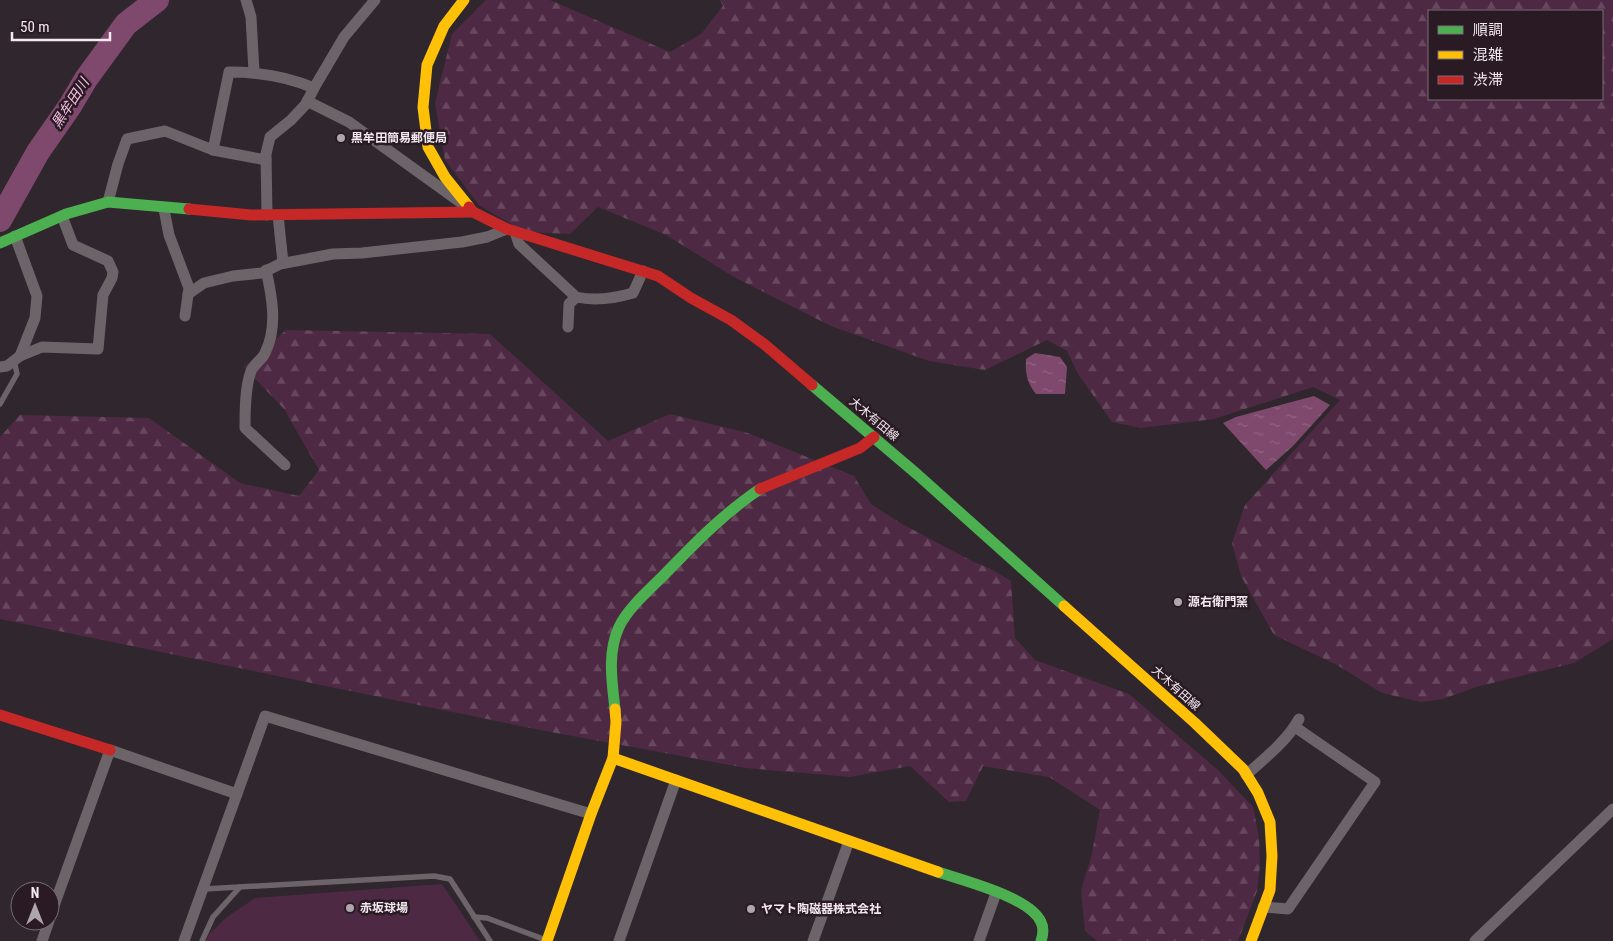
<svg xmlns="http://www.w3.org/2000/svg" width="1613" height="941" font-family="'Roboto Condensed','Noto Sans JP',sans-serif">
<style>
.forest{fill:url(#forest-firs);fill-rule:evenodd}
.park{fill:#4e2943}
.water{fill:url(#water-ripples)}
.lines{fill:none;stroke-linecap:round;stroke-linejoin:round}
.river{stroke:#7f496e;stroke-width:24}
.lane{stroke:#6d646a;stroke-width:5.5}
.street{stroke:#6d646a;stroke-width:11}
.fast{stroke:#4caf50;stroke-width:11}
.slow{stroke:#ffc107;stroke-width:11}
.jam{stroke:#c62828;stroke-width:11}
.poi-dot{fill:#afa5ac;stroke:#291a24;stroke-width:2}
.labels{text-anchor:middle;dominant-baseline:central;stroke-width:5;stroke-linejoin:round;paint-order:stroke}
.poi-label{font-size:12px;font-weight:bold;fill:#f4e9f0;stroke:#291a24;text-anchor:start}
.street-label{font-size:12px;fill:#f4e9f0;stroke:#291a24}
.water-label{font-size:14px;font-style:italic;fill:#f8c2e4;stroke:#291a24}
</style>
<defs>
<pattern id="forest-firs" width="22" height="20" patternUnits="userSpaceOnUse" patternTransform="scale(1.25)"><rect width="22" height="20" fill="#4e2943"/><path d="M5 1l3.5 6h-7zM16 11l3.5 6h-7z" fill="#68485e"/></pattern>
<pattern id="water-ripples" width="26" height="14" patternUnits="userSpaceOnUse" patternTransform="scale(1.25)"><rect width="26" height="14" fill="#7f496e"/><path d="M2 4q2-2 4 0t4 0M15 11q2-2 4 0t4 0" fill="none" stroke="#926383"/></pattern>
</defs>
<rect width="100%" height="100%" fill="#30262d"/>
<!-- forest -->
<g class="forest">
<path d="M486,0H550L670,52L701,34L723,6L720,0H1613V639L1574,663L1476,687L1443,699L1421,702L1382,693L1337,665L1274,635L1241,576L1232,543L1245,505L1340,400L1313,387L1214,419L1141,428L1112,422L1078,374L1067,351L1047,340L985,370L929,361L831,326L734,277L666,235L598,207L570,234L524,232L479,205L445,160L435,103L452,34ZM1429,11H1602V99H1429Z"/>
<polygon points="286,330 490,334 608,441 670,414 748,433 854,476 871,504 902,524 972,561 993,570 1011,581 1015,638 1035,660 1129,694 1218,770 1253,807 1259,837 1260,866 1257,891 1238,941 1097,941 1085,931 1081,890 1091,858 1100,810 1049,777 983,766 966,801 949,802 910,766 850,777 746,768 540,730 0,619 0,437 20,415 149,418 240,483 299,496 319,470 284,409 244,367"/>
</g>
<!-- park -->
<polygon class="park" points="442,884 480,941 206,941 209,934 227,917 255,898"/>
<!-- water -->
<g class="water">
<path d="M1035,353L1060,357L1067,367L1065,394H1036C1027,383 1025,373 1026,359Z"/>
<polygon points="1314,396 1330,405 1293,446 1266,470 1223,423 1236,417"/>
</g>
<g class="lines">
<!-- river -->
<polyline class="river" points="0,220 38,152 70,106 86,79 126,24 157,0"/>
<!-- lane -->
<g class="lane">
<polyline points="0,404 17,374 14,360"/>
<polyline points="204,889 434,876 450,879 490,941"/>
<polyline points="474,917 487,918 546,940"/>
<polyline points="202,941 213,917 240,887"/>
</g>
<!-- street -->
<g class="street">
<polyline points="246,0 251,17 254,72"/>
<polyline points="307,101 349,122 460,202"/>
<path d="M213,150L229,72C259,72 286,76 314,88"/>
<polyline points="108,202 118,164 127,139 165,131 213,150 266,160"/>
<polyline points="164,209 169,235 189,288 185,316"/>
<polyline points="267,215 266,154 270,137 291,120 306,104 314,88 344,37 375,0"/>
<polyline points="278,215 283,263"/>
<polyline points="515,232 519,244 576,297"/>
<polyline points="15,236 37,296 35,318 20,356"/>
<path d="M266,270C272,296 278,327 265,353C262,360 254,364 251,371C245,387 245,411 245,428L285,465"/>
<polyline points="188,294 204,283 233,276 262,273 280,264 333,254 362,253 462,242 487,237 507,229"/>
<path d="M568,327L569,304L576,297C594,301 616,298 633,293L643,271"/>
<polyline points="0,367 7,366 20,356 42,347 98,349 103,295 112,278 113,272 108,261 73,245 62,216"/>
<path d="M1246,775C1265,758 1287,741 1299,719"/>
<polyline points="1263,907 1288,909 1375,782 1295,727"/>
<polyline points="50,917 110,750 237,794"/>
<polyline points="42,941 49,921"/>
<polyline points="184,941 265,716 591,814"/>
<polyline points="619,941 676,780"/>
<polyline points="813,941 849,841"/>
<polyline points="979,941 996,893"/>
<polyline points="1475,941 1613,809"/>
</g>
<!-- fast -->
<g class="fast">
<polyline points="0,243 66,214 108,202 189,209"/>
<polyline points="812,385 918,475 1064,606"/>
<path d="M615,709C612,682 607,653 619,627C627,609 650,589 664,575C694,544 724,513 760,489"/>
<path d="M938,872C964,881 1030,897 1041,922C1044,928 1043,935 1041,941"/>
</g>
<!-- slow -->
<g class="slow">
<polyline points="464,0 444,26 427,65 423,107 428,147 445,177 469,207"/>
<polyline points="1064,606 1195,723 1243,769 1258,793 1270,822 1272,856 1270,890 1251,941"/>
<polyline points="613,758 938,872"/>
<polyline points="547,941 591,814 613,758 616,722 615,709"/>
</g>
<!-- jam -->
<g class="jam">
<polyline points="469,207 473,212 507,229 658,276 691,298 731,320 764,344 812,385"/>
<polyline points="189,209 251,215 473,212"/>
<polyline points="760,489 860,448 874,437"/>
<polyline points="0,715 110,750"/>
</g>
</g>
<!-- markers -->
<g class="poi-dot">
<circle cx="341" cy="138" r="5"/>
<circle cx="1178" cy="602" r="5"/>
<circle cx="350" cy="908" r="5"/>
<circle cx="751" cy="909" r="5"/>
</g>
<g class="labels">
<!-- poi labels -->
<g class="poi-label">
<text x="351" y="138">黒牟田簡易郵便局</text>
<text x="1188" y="602">源右衛門窯</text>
<text x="360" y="908">赤坂球場</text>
<text x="761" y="909">ヤマト陶磁器株式会社</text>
</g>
<!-- street labels -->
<g class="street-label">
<text transform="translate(874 419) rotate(40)">大木有田線</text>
<text transform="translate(1176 688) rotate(42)">大木有田線</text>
</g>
<!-- water labels -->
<g class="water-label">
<text transform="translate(70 103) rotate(-57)">黒牟田川</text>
</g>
</g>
<!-- legend -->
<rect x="1428" y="10" width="175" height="90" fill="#291a24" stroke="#7a6d76"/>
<rect x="1438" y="26" width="25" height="8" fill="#4caf50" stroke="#7a6d76"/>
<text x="1473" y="35" font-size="15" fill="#f4e9f0">順調</text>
<rect x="1438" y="51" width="25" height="8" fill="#ffc107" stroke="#7a6d76"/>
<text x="1473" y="60" font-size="15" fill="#f4e9f0">混雑</text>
<rect x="1438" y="76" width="25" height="8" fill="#c62828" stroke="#7a6d76"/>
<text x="1473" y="85" font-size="15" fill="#f4e9f0">渋滞</text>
<!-- north arrow -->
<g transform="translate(35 906)"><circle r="24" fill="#291a24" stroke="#7a6d76"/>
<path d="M0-4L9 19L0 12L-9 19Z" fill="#afa5ac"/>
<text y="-8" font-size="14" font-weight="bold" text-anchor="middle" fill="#f4e9f0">N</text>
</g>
<!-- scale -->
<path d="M12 32v8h98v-8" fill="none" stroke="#f4e9f0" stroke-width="2.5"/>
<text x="20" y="32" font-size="15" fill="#f4e9f0" stroke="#291a24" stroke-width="4" paint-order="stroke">50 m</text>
</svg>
